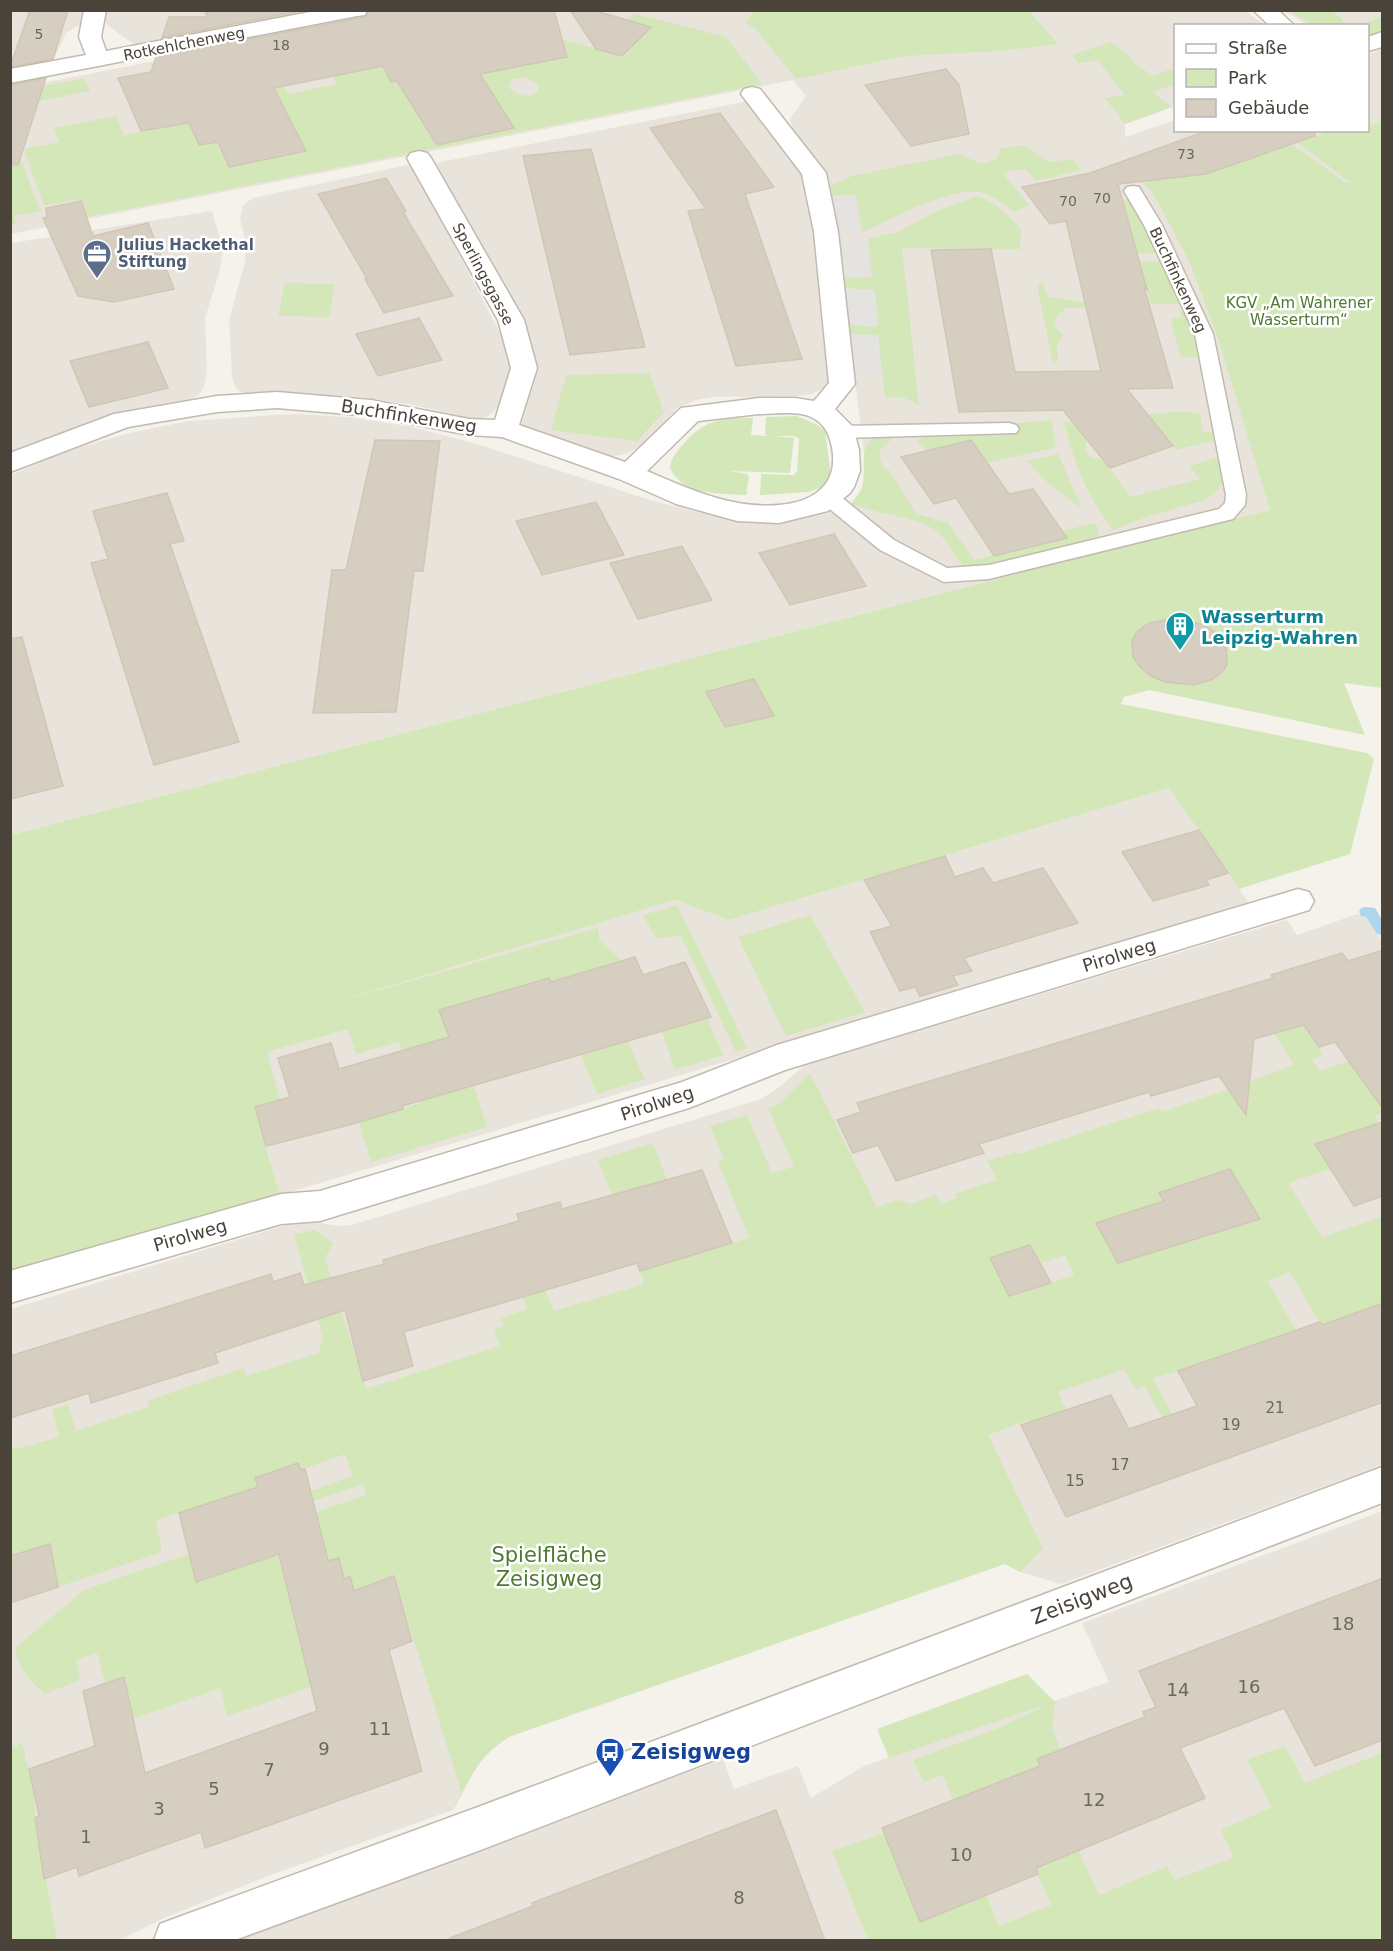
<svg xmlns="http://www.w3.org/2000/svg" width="1393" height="1951" font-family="'DejaVu Sans',sans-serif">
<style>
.residential{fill:#e9e4db}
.green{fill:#d3e7b8;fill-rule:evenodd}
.parking{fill:#e5e3e0}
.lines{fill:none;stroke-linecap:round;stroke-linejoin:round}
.stream{fill:#add5ee;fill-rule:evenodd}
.building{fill:#d7cec2;stroke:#d1c6b6;stroke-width:1.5}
.service-casing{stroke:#c1baaf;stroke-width:3}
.minor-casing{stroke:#c1baaf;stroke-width:3}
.service{fill:#fff;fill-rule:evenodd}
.minor{fill:#fff;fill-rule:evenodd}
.labels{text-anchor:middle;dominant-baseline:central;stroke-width:5;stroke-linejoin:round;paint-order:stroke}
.far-number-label{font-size:14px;fill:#6d665c}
.far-street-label{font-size:15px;fill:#4a433a;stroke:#fff}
.far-service-label{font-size:15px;font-weight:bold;fill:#4e5e75;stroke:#fff;text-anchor:start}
.far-park-label{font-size:15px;fill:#4d7a2f;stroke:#fff}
.number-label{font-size:15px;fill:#6d665c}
.street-label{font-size:18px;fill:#4a433a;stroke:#fff}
.culture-label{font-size:18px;font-weight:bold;fill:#0d838f;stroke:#fff;text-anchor:start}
.near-number-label{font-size:18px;fill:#6d665c}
.near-park-label{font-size:21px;fill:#4d7a2f;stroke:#fff}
.near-street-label{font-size:21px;fill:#4a433a;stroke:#fff}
.near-transit-label{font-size:21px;font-weight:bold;fill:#164399;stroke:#fff;text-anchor:start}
</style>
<rect width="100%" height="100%" fill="#f5f2ec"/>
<!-- residential -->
<g class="residential">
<polygon points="106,10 333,11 148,46 133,44 102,21"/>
<polygon points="1244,10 1265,25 1176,26 1175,106 1125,124 1125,137 1175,120 1176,130 1368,130 1368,54 1382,49 1382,189 1231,368 1270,510 1032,570 11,835 11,475 64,452 129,433 188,421 292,414 347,417 408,426 477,444 653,501 718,517 790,521 836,512 851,504 862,488 865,464 835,210 830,186 820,167 794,134 790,119 806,96 793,80 11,234 11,89 176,57 186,50 388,11"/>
<polygon points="11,11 89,11 85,22 66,33 55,57 40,67 11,73"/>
<polygon points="1285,11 1382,11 1382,34 1368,39 1368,26 1307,25"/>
<polygon points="748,101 807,180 830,377 824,388 812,394 797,396 713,397 696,400 676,409 652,438 641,447 625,454 606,457 520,430 536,374 530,347 519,317 435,163"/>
<polygon points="412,164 501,335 510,357 511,381 503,403 490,415 478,420 413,405 361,397 311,394 253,395 244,394 236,388 232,377 229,320 245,262 246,245 240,218 243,205 253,198"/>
<polygon points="212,211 223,249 220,270 205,318 207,371 204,386 199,395 187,401 121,415 69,430 11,452 11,243"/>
<polygon points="1169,788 1250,905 280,1195 234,1032 675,900 729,920"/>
<polygon points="1357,914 1365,916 1382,941 1382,1465 1061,1584 1020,1572 1005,1564 511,1736 492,1748 480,1761 453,1810 271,1875 164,1918 120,1940 11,1940 11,1309 292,1223 308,1221 339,1226 352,1225 761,1099 778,1088 805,1065 1287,920 1297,935"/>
<polygon points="1382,1511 1382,1940 236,1940 723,1759 734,1789 798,1766 811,1798 864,1766 1109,1682 1082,1623"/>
</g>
<!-- green -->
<g class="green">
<polygon points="755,10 1029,11 1058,44 1000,51 905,56 796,79 755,28 745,23"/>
<polygon points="1290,11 1330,11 1342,19 1342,22 1368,25 1369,22 1382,17 1382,32 1368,37 1368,26 1312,25"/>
<path d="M635,14L726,37L762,84L87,217L80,199L44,206L24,149L59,142L54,128L116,116L124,135L155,129L279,79L288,94L337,84L323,59L349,53L332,23L362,17C377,35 380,61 391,82L549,36L622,56L628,50L625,20ZM524,77L538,84V91C529,100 516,95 508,87L511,80Z"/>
<polygon points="1111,42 1135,61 1133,62 1153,76 1171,69 1175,71 1175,84 1152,92 1172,107 1125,124 1105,98 1125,95 1098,60 1078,63 1072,55"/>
<polygon points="84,78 90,91 29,103 10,93"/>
<polygon points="1382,122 1382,688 1344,683 1365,735 1149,690 1124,697 1121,704 1367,753 1374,759 1350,854 1239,889 1169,788 729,920 675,900 319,1007 598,928 599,939 622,961 591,970 623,1043 628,1042 645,1079 597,1094 549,978 440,1009 468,1088 474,1087 487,1127 371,1162 359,1122 420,1103 399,1042 356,1054 348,1029 267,1052 280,1100 255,1108 280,1195 11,1271 11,835 1032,570 1270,510 1218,338 1190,263 1152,191 1142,182 1171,178 1198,160 1214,172 1244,161 1205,131 1241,130 1270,153 1293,145 1346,183 1350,182 1298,143 1323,134 1319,131 1339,131 1343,133 1368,130 1368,126"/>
<path d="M1025,145L1049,162L1073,159L1081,170L1036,181L1026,170H1011L1004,175L1029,205L1014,212C1004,205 994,196 982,193C950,185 893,220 862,232L856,195L832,196L830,186L852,176L959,154L981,164L997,159L1001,148Z"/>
<polygon points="19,154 40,211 14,216 16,224 11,225 11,156"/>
<path d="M976,196C993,200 1011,216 1021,230L1020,249L902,248L919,405L903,397H885L878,336L849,334V325L878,326L875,290L845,288L843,278L872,277L868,239L898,232L933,213Z"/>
<polygon points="1128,199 1157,253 1137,253 1131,230 1113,230 1107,204"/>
<polygon points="1161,261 1183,304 1151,304 1139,262"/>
<polygon points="285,283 335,284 329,317 278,316"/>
<polygon points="1042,283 1048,297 1085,302 1086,308 1066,308 1057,316 1054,327 1063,334 1057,344 1058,360 1053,363 1037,285"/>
<polygon points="1180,311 1186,311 1196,331 1201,357 1181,357 1170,318 1181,318"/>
<polygon points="649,373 664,412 637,441 551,430 566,375"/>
<path d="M1174,412L1200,413L1203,432H1215L1216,440L1176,450L1156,425L1109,437L1088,436L1085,449L1090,457L1103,460L1131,497L1200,479L1189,466L1215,458L1220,460L1223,480L1218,490L1205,500L1149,516L1113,530C1086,494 1075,466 1064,422Z"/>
<path d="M797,416L818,425L825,431L831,476L828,483L820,488L808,492L760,495L761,474L794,475L797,471L799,439L794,436H774L794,438L790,473L730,471L747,474L749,477L746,495C719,493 683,496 670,468C671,459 675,454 681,447C702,420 720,418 753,418L751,435L767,436L765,434L766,417Z"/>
<polygon points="1051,420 1056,447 986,463 928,451 916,441 923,437 1011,435 1009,424"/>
<path d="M876,437H894L879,451L883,467L889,470L917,514L948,523L974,560L1067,538L1062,531L1093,523L1098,527V539L974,569L963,566C956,557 945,538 937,531C920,518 874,513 851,504C855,499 861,493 862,487C868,469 856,448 876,437Z"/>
<polygon points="1058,454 1081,506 1079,507 1047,482 1027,461"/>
<polygon points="677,905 747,1048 736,1052 681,936 656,938 643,915"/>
<polygon points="810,915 865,1012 786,1036 738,937"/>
<path d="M1295,1012L1319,1047L1322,1056L1312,1060L1320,1071L1382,1049V1113L1375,1116L1382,1127V1152L1288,1183L1322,1237L1382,1217V1303L1324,1330L1290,1272L1267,1281L1301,1338L1153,1378L1179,1428L1169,1431L1145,1386L1135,1389L1124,1370L1058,1392L1066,1410L1030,1423L1028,1420L988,1435L1043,1548L1020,1572L1005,1564L511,1736C477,1757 471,1777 453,1810L461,1791L394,1576L383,1580L359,1608L349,1577L344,1579L339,1558L303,1569L334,1679L227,1716L220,1688L113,1726L111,1717L132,1710L125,1678L105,1683L97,1653L76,1660L80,1680L45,1694C30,1681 18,1668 15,1648L84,1590L189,1554L196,1581L245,1565L239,1538L366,1495L363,1484L313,1501L311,1491L353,1476L345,1454L301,1470L298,1463L255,1478L263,1507L194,1508L156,1520L162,1552L58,1587L50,1544L11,1556L10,1445L13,1448C24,1449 45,1440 59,1437L52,1409L68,1404L76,1431L149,1407L147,1401L243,1368L246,1376L319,1353L323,1338L294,1235L314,1230L333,1243L325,1258L366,1389L500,1346L494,1329L504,1326L501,1318L527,1309L515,1277L545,1290L554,1311L644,1284L640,1271L749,1238L718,1162L724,1159L710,1126L747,1115L772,1173L794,1167L768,1108L778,1105L810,1073L877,1207L898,1200L911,1204L936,1195L941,1204L957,1198L956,1193L997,1180L987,1161L1016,1152L1018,1154L1159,1108L1162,1112L1249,1083L1250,1081L1294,1065L1266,1021ZM1218,1205L1232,1229L1200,1239L1187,1215ZM1065,1255L1074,1275L1009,1296L999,1277Z"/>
<polygon points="707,1018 723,1055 675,1070 662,1032"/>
<polygon points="653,1143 667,1180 614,1200 598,1160"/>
<polygon points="1027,1674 1055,1702 1052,1729 1061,1750 1037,1760 1099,1895 1167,1867 1175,1880 1234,1857 1221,1830 1272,1807 1247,1760 1285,1746 1305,1783 1382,1753 1382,1940 868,1940 832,1851 884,1833 921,1922 986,1895 999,1926 1051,1905 998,1783 953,1800 943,1775 924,1782 913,1760 1001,1727 1048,1704 889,1758 877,1729"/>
<polygon points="22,1742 34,1793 35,1818 57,1940 11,1940 10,1750"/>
</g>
<!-- parking -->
<g class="parking">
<polygon points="856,195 862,232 837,233 832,196"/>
<polygon points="839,242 868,244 872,277 843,278"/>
<polygon points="845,288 875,290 878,327 849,325"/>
<polygon points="847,334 878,335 882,376 852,376"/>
</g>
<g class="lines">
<!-- stream -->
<polygon class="stream" points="1366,907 1375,908 1382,920 1382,935 1377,934 1366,917 1361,916 1359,912 1361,908"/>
</g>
<!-- building -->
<g class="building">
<polygon points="30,10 68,10 53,59 10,67"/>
<polygon points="204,10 305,10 162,38 169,17 208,17"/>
<polygon points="369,10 554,10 567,57 480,74 514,128 437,145 397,81 391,82 383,66 274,88 306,151 229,167 218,142 199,145 189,123 141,131 118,78 151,72 156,57 365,17"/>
<polygon points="570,10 593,10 651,27 622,56 596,49"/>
<polygon points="946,69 959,85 969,134 911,146 865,85"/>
<polygon points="46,78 18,165 10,164 10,85"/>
<polygon points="720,113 774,187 745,194 802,359 736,366 688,211 706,209 650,128"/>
<polygon points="1209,130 1314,130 1315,136 1206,174 1118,184 1147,290 1144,287 1173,388 1127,389 1173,446 1110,468 1063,410 959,412 931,250 991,249 1015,372 1101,371 1066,221 1050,224 1022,187 1090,173"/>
<polygon points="591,149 645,347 570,355 523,156"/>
<polygon points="386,178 406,211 403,212 453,296 384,313 365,279 367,279 318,194"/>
<polygon points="81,201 93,236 148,223 174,289 114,302 78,296 43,218 47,217 46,208"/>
<polygon points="419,318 442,360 378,376 356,334"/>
<polygon points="148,342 168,388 89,407 70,361"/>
<polygon points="375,440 440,441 423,571 414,571 396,712 313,713 332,570 346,570"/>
<polygon points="971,440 1009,494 1033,489 1067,538 994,556 956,498 934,504 901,457"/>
<polygon points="167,493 184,541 170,544 239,742 154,765 91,563 108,559 93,511"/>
<polygon points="596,502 624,555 542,575 516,521"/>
<polygon points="834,534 866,586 790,605 759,553"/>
<polygon points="682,546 712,600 638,619 610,563"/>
<polygon points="1175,618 1205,625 1216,633 1226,644 1227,663 1224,670 1213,679 1194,685 1165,682 1151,676 1140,667 1133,657 1132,641 1137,632 1149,623"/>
<polygon points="22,637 63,786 10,799 10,639"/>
<polygon points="754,679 774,716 725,727 706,692"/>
<polygon points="1199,830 1228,873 1206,880 1209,885 1153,901 1122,852"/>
<polygon points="945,856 955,877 983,868 993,883 1043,868 1078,923 964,958 972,971 953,976 958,985 920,996 915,987 900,991 870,932 892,926 864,880"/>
<polygon points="1383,950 1383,1109 1335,1042 1319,1047 1304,1025 1254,1039 1246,1115 1219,1076 1151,1096 1149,1092 979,1144 984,1153 896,1181 878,1145 853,1153 837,1120 861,1112 857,1103 900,1090 1273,978 1271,975 1342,953 1348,961"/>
<polygon points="635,957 643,975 685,962 711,1017 402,1106 403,1109 349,1125 266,1146 255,1107 290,1097 278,1058 331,1043 339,1069 449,1037 439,1010 549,978 551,982"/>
<polygon points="1383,1122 1383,1196 1354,1206 1315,1144"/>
<polygon points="1230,1169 1260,1219 1118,1263 1096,1223 1164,1201 1159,1193"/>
<polygon points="702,1170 732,1243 640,1271 637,1263 404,1332 413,1366 363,1381 345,1310 215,1353 218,1363 91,1403 89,1393 10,1418 10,1356 271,1274 273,1282 300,1273 304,1285 384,1264 383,1260 519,1221 517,1214 560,1202 562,1209"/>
<polygon points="1030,1245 1051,1283 1009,1296 990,1258"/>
<polygon points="1383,1303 1383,1402 1066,1517 1021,1425 1111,1395 1129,1429 1197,1406 1178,1371 1320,1322 1322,1325"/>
<polygon points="298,1463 301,1470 305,1469 328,1561 339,1558 344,1579 350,1576 354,1591 394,1576 412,1641 389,1650 422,1771 205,1848 201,1832 79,1876 77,1867 44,1879 35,1818 39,1816 29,1769 95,1746 83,1691 124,1677 145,1773 317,1711 279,1554 196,1582 179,1513 258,1487 255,1478"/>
<polygon points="50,1544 58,1587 10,1603 10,1556"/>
<polygon points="1383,1578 1383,1740 1315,1766 1284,1708 1180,1748 1205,1798 1036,1868 1038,1874 920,1922 882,1828 1040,1766 1037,1759 1145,1717 1143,1712 1156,1707 1139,1671"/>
<polygon points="776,1810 825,1941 450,1941 450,1938 533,1906 532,1903"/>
</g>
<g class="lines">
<!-- service casing -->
<g class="service-casing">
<g id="service">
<polygon points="1133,186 1139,187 1162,225 1213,334 1246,495 1245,505 1233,519 989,579 944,582 880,550 821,502 818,497 821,492 828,491 835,492 894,540 947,568 989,565 1219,509 1225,503 1226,495 1195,334 1144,225 1124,191 1127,187"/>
<polygon points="1009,423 1016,425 1019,429 1016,433 841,438 834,436 831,432 834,428 841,426"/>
</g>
</g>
<!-- minor casing -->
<g class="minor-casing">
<g id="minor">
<polygon points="84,10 106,10 101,37 106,51 320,10 367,10 365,15 357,16 10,83 10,69 86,55 79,37"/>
<polygon points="1253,10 1278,10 1295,26 1270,26"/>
<polygon points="1382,32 1382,47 1368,51 1368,37"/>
<path d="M752,87L760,89L826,173L838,232L855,384L835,409L853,427L859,450L860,471L854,487L850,493L828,511L779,523L737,521L676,504L619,479L502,437L469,435L371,416L277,408L217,412L128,427L10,472V453L114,414L217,396L277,392L371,400L469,419L495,420L511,368L498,320L407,158L411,153L419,151L427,153L431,158L524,320L537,368L519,425L625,462L681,408L759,398H795L814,401L829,383L814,232L802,174L741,94L744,89ZM759,414C774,414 800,410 813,418C824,424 828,432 831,443C841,482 816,502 779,505C732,509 689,489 647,471L698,421Z"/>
<polygon points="1298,889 1309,892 1314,901 1309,910 785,1070 689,1108 320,1221 281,1224 10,1303 10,1271 281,1194 320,1191 682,1082 777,1045"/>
<polygon points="1382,1467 1382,1503 478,1851 235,1940 154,1940 160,1924 176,1918 478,1807"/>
</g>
</g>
<!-- service -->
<use href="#service" class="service"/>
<!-- minor -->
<use href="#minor" class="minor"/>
</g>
<!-- icons -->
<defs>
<g id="office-pin" transform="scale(1.5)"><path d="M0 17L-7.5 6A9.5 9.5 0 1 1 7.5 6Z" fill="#5c6f8a" stroke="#fff"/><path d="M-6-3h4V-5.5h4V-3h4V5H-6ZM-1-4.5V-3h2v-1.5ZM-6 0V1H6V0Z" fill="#fff"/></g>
<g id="building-pin" transform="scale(1.5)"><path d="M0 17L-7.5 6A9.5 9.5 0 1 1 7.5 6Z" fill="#0f9aa8" stroke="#fff"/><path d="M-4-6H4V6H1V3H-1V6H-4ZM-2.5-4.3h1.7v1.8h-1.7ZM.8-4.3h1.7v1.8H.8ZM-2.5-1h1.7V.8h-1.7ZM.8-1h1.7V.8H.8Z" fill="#fff"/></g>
<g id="bus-pin" transform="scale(1.5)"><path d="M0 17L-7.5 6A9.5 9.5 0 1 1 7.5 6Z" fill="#1a4fb4" stroke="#fff"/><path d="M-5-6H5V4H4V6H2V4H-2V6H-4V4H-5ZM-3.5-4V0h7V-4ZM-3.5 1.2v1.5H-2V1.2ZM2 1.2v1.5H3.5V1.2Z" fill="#fff"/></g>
</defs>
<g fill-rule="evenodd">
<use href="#office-pin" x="97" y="254"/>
<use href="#building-pin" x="1180" y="626"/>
<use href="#bus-pin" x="610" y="1752"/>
</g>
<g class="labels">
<!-- far-number labels -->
<g class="far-number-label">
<text x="39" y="34">5</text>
<text x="281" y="45">18</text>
<text x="1186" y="154">73</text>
<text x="1102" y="198">70</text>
<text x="1068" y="201">70</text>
</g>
<!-- far-street labels -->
<g class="far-street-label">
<text transform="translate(184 44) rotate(-11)">Rotkehlchenweg</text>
<text transform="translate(483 274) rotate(62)">Sperlingsgasse</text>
<text transform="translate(1178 280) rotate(65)">Buchfinkenweg</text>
</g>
<!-- far-service labels -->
<g class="far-service-label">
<text x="118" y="245">Julius Hackethal<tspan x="118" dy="17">Stiftung</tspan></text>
</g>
<!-- far-park labels -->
<g class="far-park-label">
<text x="1299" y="303">KGV „Am Wahrener<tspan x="1299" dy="17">Wasserturm“</tspan></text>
</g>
<!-- number labels -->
<g class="number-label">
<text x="1275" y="1408">21</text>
<text x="1231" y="1425">19</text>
<text x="1120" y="1465">17</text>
<text x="1075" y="1481">15</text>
</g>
<!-- street labels -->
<g class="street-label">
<text transform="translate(409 416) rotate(9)">Buchfinkenweg</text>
<text transform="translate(1119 955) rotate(-17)">Pirolweg</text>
<text transform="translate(657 1103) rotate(-18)">Pirolweg</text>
<text transform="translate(190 1235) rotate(-16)">Pirolweg</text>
</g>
<!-- culture labels -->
<g class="culture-label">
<text x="1201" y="616">Wasserturm<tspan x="1201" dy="21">Leipzig-Wahren</tspan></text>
</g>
<!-- near-number labels -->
<g class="near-number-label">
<text x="1343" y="1623">18</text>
<text x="1249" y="1686">16</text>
<text x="1178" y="1689">14</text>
<text x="380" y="1728">11</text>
<text x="324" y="1748">9</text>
<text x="269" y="1769">7</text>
<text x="214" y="1788">5</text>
<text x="1094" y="1799">12</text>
<text x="159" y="1808">3</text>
<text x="86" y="1836">1</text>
<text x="961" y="1854">10</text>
<text x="739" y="1897">8</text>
</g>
<!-- near-park labels -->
<g class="near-park-label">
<text x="549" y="1555">Spielfläche<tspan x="549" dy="24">Zeisigweg</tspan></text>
</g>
<!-- near-street labels -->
<g class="near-street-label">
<text transform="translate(1082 1599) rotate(-21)">Zeisigweg</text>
</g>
<!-- near-transit labels -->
<g class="near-transit-label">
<text x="631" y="1752">Zeisigweg</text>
</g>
</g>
<!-- border -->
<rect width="1393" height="1951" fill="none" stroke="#4a433a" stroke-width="24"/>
<!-- legend -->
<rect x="1174" y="24" width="195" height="108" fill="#ffffff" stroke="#b7b4b0" stroke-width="1.5"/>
<rect x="1186" y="44" width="30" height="9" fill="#ffffff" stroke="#b7b4b0" stroke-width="1.5"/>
<text x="1228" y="54" font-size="18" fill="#4a433a">Straße</text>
<rect x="1186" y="69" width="30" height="18" fill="#d3e7b8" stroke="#b7b4b0" stroke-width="1.5"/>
<text x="1228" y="84" font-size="18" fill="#4a433a">Park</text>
<rect x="1186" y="99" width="30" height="18" fill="#d7cec2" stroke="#b7b4b0" stroke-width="1.5"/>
<text x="1228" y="114" font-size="18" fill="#4a433a">Gebäude</text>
</svg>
